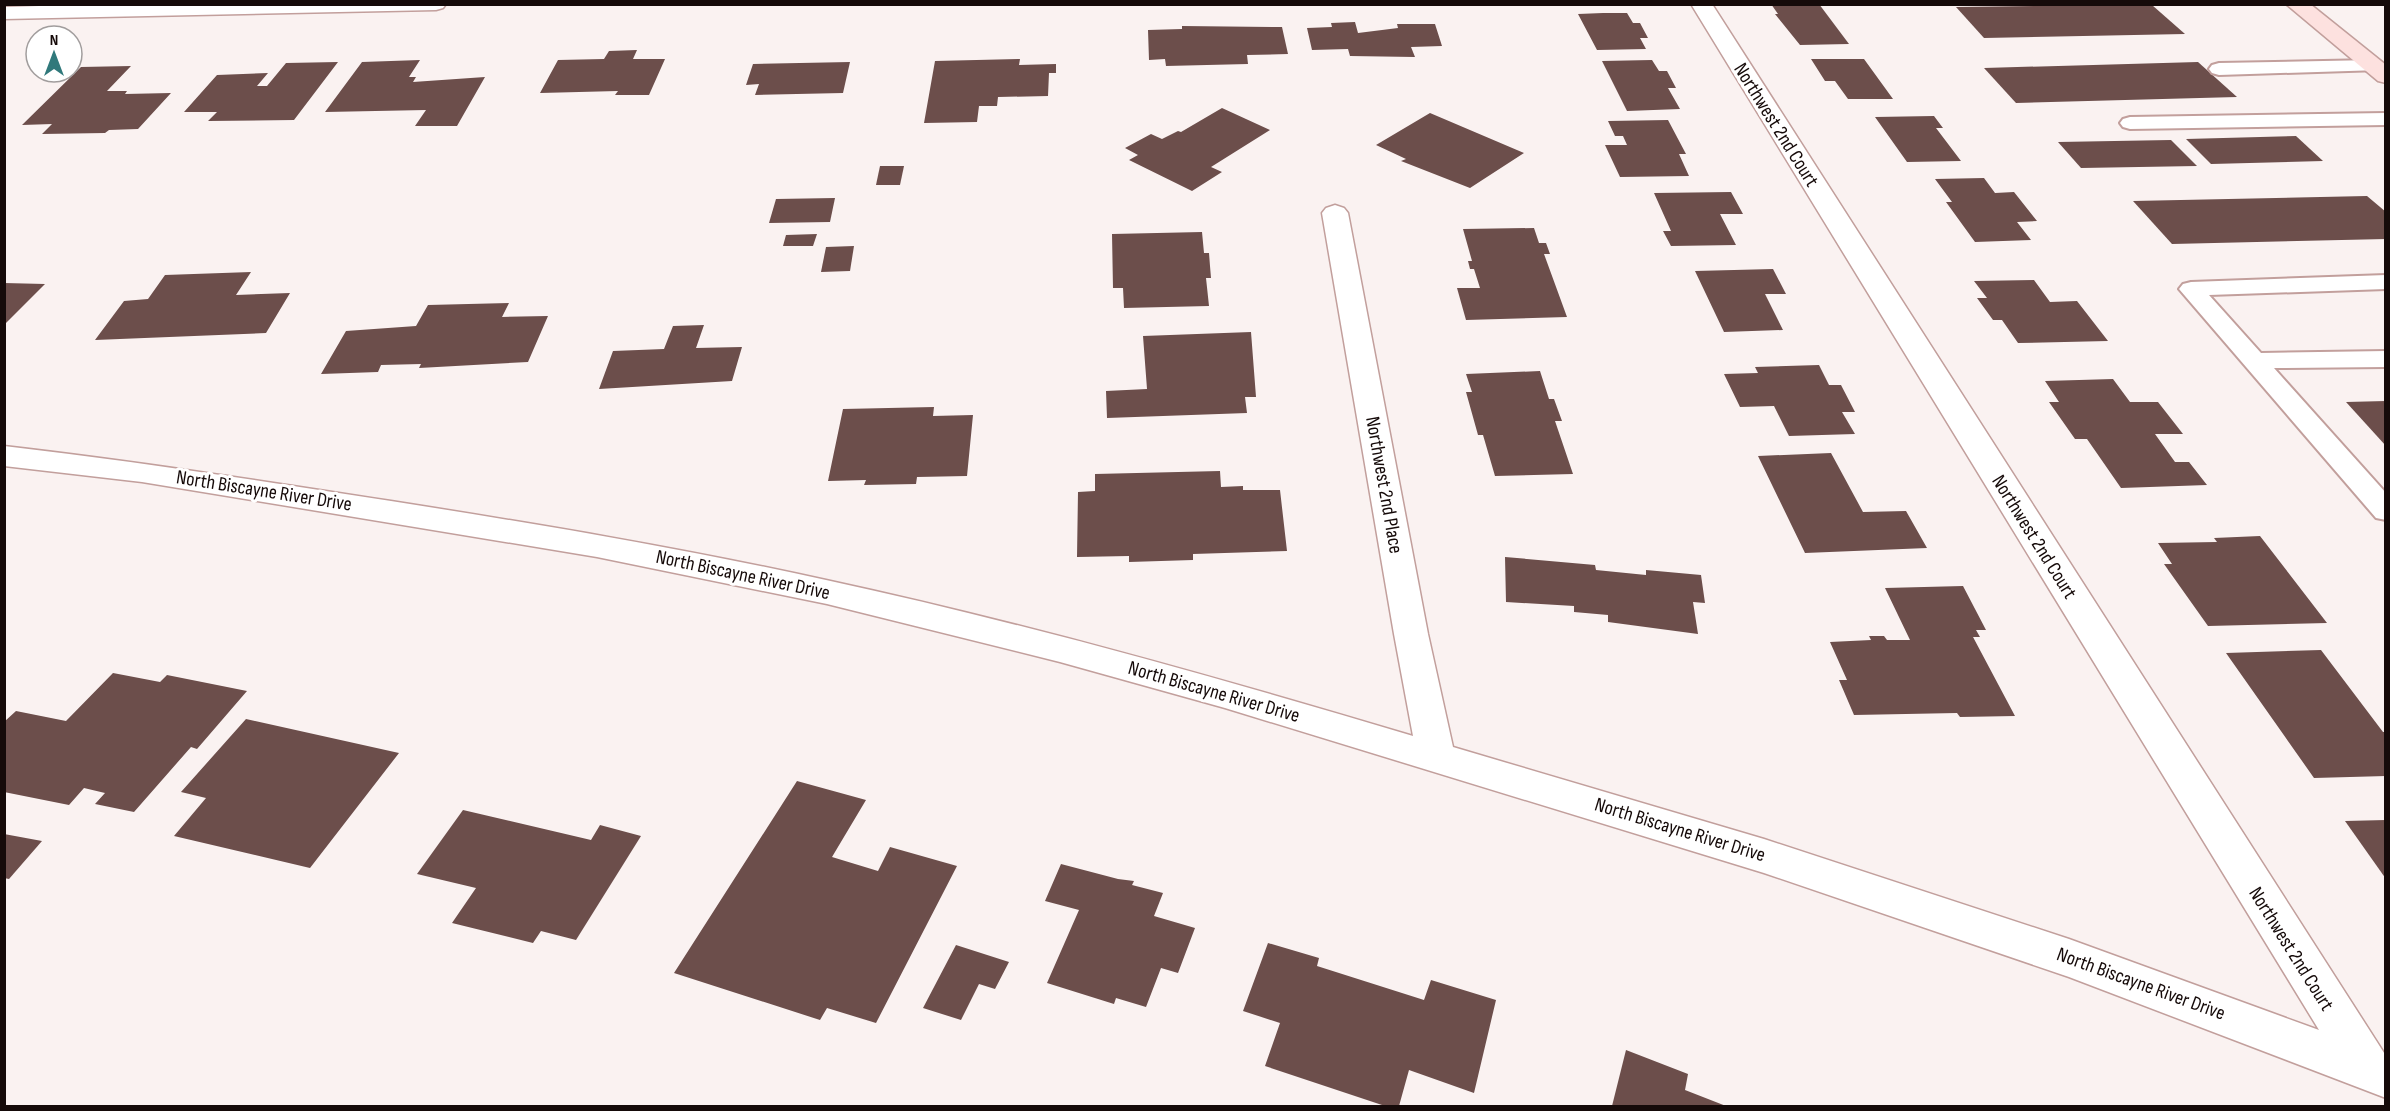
<svg xmlns="http://www.w3.org/2000/svg" width="2390" height="1111" font-family="'Sofia Sans Condensed',sans-serif">
<style>
.building{fill:#6c4e4b}
.lines{fill:none;stroke-linecap:round;stroke-linejoin:round}
.lane-casing{stroke:#c29f9c;stroke-width:4}
.street-casing{stroke:#c29f9c;stroke-width:3}
.secondary-casing{stroke:#c29f9c;stroke-width:3}
.lane{fill:#fff;fill-rule:evenodd}
.street{fill:#fff;fill-rule:evenodd}
.secondary{fill:#fde1df;fill-rule:evenodd}
.labels{text-anchor:middle;dominant-baseline:central;stroke-width:6;stroke-linejoin:round;paint-order:stroke}
.street-label{font-size:20px;fill:#150a09;stroke:#fff}
</style>
<rect width="100%" height="100%" fill="#faf2f1"/>
<!-- building -->
<g class="building">
<polygon points="1771,4 1819,4 1849,44 1800,45 1775,14 1778,14"/>
<polygon points="2112,5 2152,5 2185,34 1984,38 1956,7"/>
<polygon points="1603,13 1627,13 1633,23 1640,23 1648,38 1640,38 1646,49 1597,50 1578,14"/>
<polygon points="1355,22 1358,33 1398,28 1397,24 1435,24 1442,46 1411,47 1415,57 1350,56 1348,49 1312,50 1307,28 1332,27 1331,23"/>
<polygon points="1182,26 1282,27 1288,54 1247,55 1248,64 1166,66 1165,59 1149,60 1148,30 1182,29"/>
<polygon points="637,50 633,59 665,59 649,95 615,95 618,91 540,93 558,60 604,59 609,51"/>
<polygon points="1020,59 1019,65 1056,64 1056,73 1049,73 1048,96 998,97 997,106 979,106 977,122 924,123 935,61"/>
<polygon points="1811,59 1864,59 1893,99 1848,99 1835,81 1825,81"/>
<polygon points="420,60 409,77 416,77 413,82 485,77 457,126 415,126 426,110 325,112 362,62"/>
<polygon points="1652,60 1659,71 1667,71 1676,88 1668,88 1680,109 1627,111 1602,61"/>
<polygon points="338,62 294,120 208,121 217,112 184,112 217,75 268,73 257,86 267,86 286,63"/>
<polygon points="850,62 843,93 755,95 759,84 746,85 753,64"/>
<polygon points="2198,62 2237,97 2016,103 1984,68"/>
<polygon points="131,66 107,91 127,91 125,94 171,93 138,129 109,130 105,133 42,134 52,124 22,125 81,67"/>
<polygon points="1222,108 1270,130 1211,167 1222,172 1192,191 1129,160 1138,155 1125,148 1151,134 1162,139 1178,131 1181,132"/>
<polygon points="1430,113 1524,153 1470,188 1401,161 1406,159 1376,145"/>
<polygon points="1934,116 1943,128 1936,128 1961,161 1907,162 1875,117"/>
<polygon points="1668,120 1686,154 1679,154 1689,176 1620,177 1605,145 1627,145 1623,136 1615,136 1608,121"/>
<polygon points="2296,136 2323,161 2211,164 2186,139"/>
<polygon points="2171,140 2197,166 2081,168 2058,142"/>
<polygon points="880,166 904,166 900,185 876,185"/>
<polygon points="1984,178 1995,193 2014,192 2037,221 2017,222 2031,240 1975,242 1946,202 1952,202 1935,179"/>
<polygon points="1731,192 1743,214 1720,214 1736,245 1671,246 1663,231 1671,231 1654,193"/>
<polygon points="2367,196 2386,212 2386,239 2172,244 2133,201"/>
<polygon points="835,198 830,222 769,223 776,199"/>
<polygon points="1534,228 1539,243 1546,243 1550,254 1544,254 1567,317 1466,320 1457,288 1480,288 1474,269 1470,269 1468,261 1472,261 1463,229"/>
<polygon points="1202,232 1204,253 1209,253 1210,266 1211,278 1206,278 1209,306 1124,308 1123,288 1113,288 1112,234"/>
<polygon points="817,234 813,246 783,246 786,235"/>
<polygon points="854,246 850,271 821,272 826,247"/>
<polygon points="1773,269 1786,294 1765,294 1783,330 1724,332 1695,271"/>
<polygon points="251,272 236,295 290,293 266,333 95,340 124,301 148,299 165,275"/>
<polygon points="2034,280 2050,302 2077,301 2108,341 2018,343 2002,320 1993,320 1977,298 1987,298 1974,281"/>
<polygon points="4,283 45,284 4,325"/>
<polygon points="509,303 502,317 548,316 528,362 419,368 421,364 381,365 378,372 321,374 346,331 416,326 428,305"/>
<polygon points="704,325 696,348 742,347 732,381 599,389 613,351 664,349 673,326"/>
<polygon points="1251,332 1256,397 1245,397 1247,413 1107,418 1106,391 1147,389 1143,336"/>
<polygon points="1819,365 1829,385 1841,385 1855,412 1842,412 1855,434 1789,436 1774,406 1740,407 1724,374 1758,373 1755,367"/>
<polygon points="1540,371 1549,399 1554,399 1562,421 1555,421 1573,474 1495,476 1483,435 1478,435 1466,392 1472,392 1466,374"/>
<polygon points="2113,379 2130,402 2158,402 2183,434 2155,434 2175,462 2189,462 2207,485 2121,488 2087,439 2075,439 2049,402 2059,402 2045,381"/>
<polygon points="2386,401 2386,446 2346,402"/>
<polygon points="934,407 933,416 973,415 967,476 917,477 916,484 864,485 866,480 828,481 843,409"/>
<polygon points="1831,453 1863,512 1906,511 1927,548 1805,553 1758,456"/>
<polygon points="1220,471 1221,487 1243,486 1243,490 1280,490 1287,551 1193,554 1193,560 1129,562 1129,556 1077,557 1078,492 1095,491 1095,474"/>
<polygon points="2260,536 2327,623 2208,626 2164,564 2172,564 2158,543 2217,542 2214,538"/>
<polygon points="1505,557 1595,565 1596,570 1646,575 1646,570 1701,575 1705,603 1693,602 1698,634 1608,622 1608,615 1574,612 1574,606 1506,602"/>
<polygon points="1963,586 1986,630 1976,630 1980,637 1973,637 2015,716 1960,717 1957,713 1854,715 1839,680 1847,680 1830,642 1871,640 1869,636 1884,636 1887,640 1910,640 1885,588"/>
<polygon points="2321,650 2383,732 2386,732 2386,776 2314,778 2226,653"/>
<polygon points="113,673 160,682 167,675 247,691 197,749 191,747 134,812 95,804 105,793 84,788 69,805 4,792 4,722 16,711 66,721"/>
<polygon points="246,719 399,753 310,868 174,836 206,798 181,792"/>
<polygon points="797,781 866,800 832,857 878,871 890,847 957,866 876,1023 827,1008 820,1020 674,973"/>
<polygon points="463,810 591,840 600,825 641,836 576,940 541,931 533,943 452,923 476,888 417,874"/>
<polygon points="2386,820 2386,879 2345,821"/>
<polygon points="4,834 42,841 9,879 4,878"/>
<polygon points="1061,864 1118,879 1134,881 1132,885 1163,893 1154,916 1195,928 1178,973 1161,968 1146,1007 1116,998 1114,1004 1047,983 1079,910 1045,901"/>
<polygon points="1268,943 1319,958 1317,966 1424,1000 1431,980 1496,1000 1474,1093 1409,1070 1399,1106 1385,1106 1265,1066 1280,1023 1243,1011"/>
<polygon points="956,945 1009,962 995,989 979,984 961,1020 923,1008"/>
<polygon points="1626,1050 1688,1074 1685,1090 1726,1106 1612,1106"/>
</g>
<g class="lines">
<!-- lane casing -->
<g class="lane-casing">
<g id="lane">
<polygon points="2373,60 2380,62 2383,66 2380,70 2219,75 2212,73 2209,69 2212,65 2219,63"/>
<polygon points="2386,113 2386,125 2130,129 2123,127 2120,123 2123,119 2130,117"/>
<polygon points="2386,275 2386,289 2209,295 2261,353 2386,351 2386,367 2274,368 2386,493 2386,520 2376,518 2179,289 2183,284 2191,282"/>
</g>
</g>
<!-- street casing -->
<g class="street-casing">
<g id="street">
<polygon points="109,4 446,4 443,8 436,10 4,19 4,7"/>
<path d="M1691,4H1712L2386,1056V1098L2069,977L1764,873L1225,708L1060,662L827,604L597,557L142,482L4,466V446C134,461 263,481 391,501C537,524 682,548 826,580C1024,623 1219,678 1413,736L1394,634L1322,213L1326,208L1335,205L1344,208L1348,213L1428,634L1453,747L1764,839L2069,939L2319,1030Z"/>
</g>
</g>
<!-- secondary casing -->
<g class="secondary-casing">
<polygon id="secondary" points="2286,4 2310,4 2386,65 2386,83 2378,81"/>
</g>
<!-- lane -->
<use href="#lane" class="lane"/>
<!-- street -->
<use href="#street" class="street"/>
<!-- secondary -->
<use href="#secondary" class="secondary"/>
</g>
<g class="labels">
<!-- street labels -->
<g class="street-label">
<text transform="translate(1776 125) rotate(58)">Northwest 2nd Court</text>
<text transform="translate(1384 485) rotate(80)">Northwest 2nd Place</text>
<text transform="translate(264 491) rotate(9)">North Biscayne River Drive</text>
<text transform="translate(2034 537) rotate(58)">Northwest 2nd Court</text>
<text transform="translate(743 575) rotate(12)">North Biscayne River Drive</text>
<text transform="translate(1214 692) rotate(16)">North Biscayne River Drive</text>
<text transform="translate(1680 830) rotate(17)">North Biscayne River Drive</text>
<text transform="translate(2291 949) rotate(58)">Northwest 2nd Court</text>
<text transform="translate(2141 984) rotate(20)">North Biscayne River Drive</text>
</g>
</g>
<!-- border -->
<rect width="2390" height="1111" fill="none" stroke="#150a09" stroke-width="12"/>
<!-- north arrow -->
<g transform="translate(54 54)"><circle r="28" fill="#ffffff" stroke="#a19d9d" stroke-width="1.5"/>
<path d="M0-4.5L10 22L0 15L-10 22Z" fill="#30797b"/>
<text y="-9" font-size="16" font-weight="bold" text-anchor="middle" fill="#150a09">N</text>
</g>
</svg>
